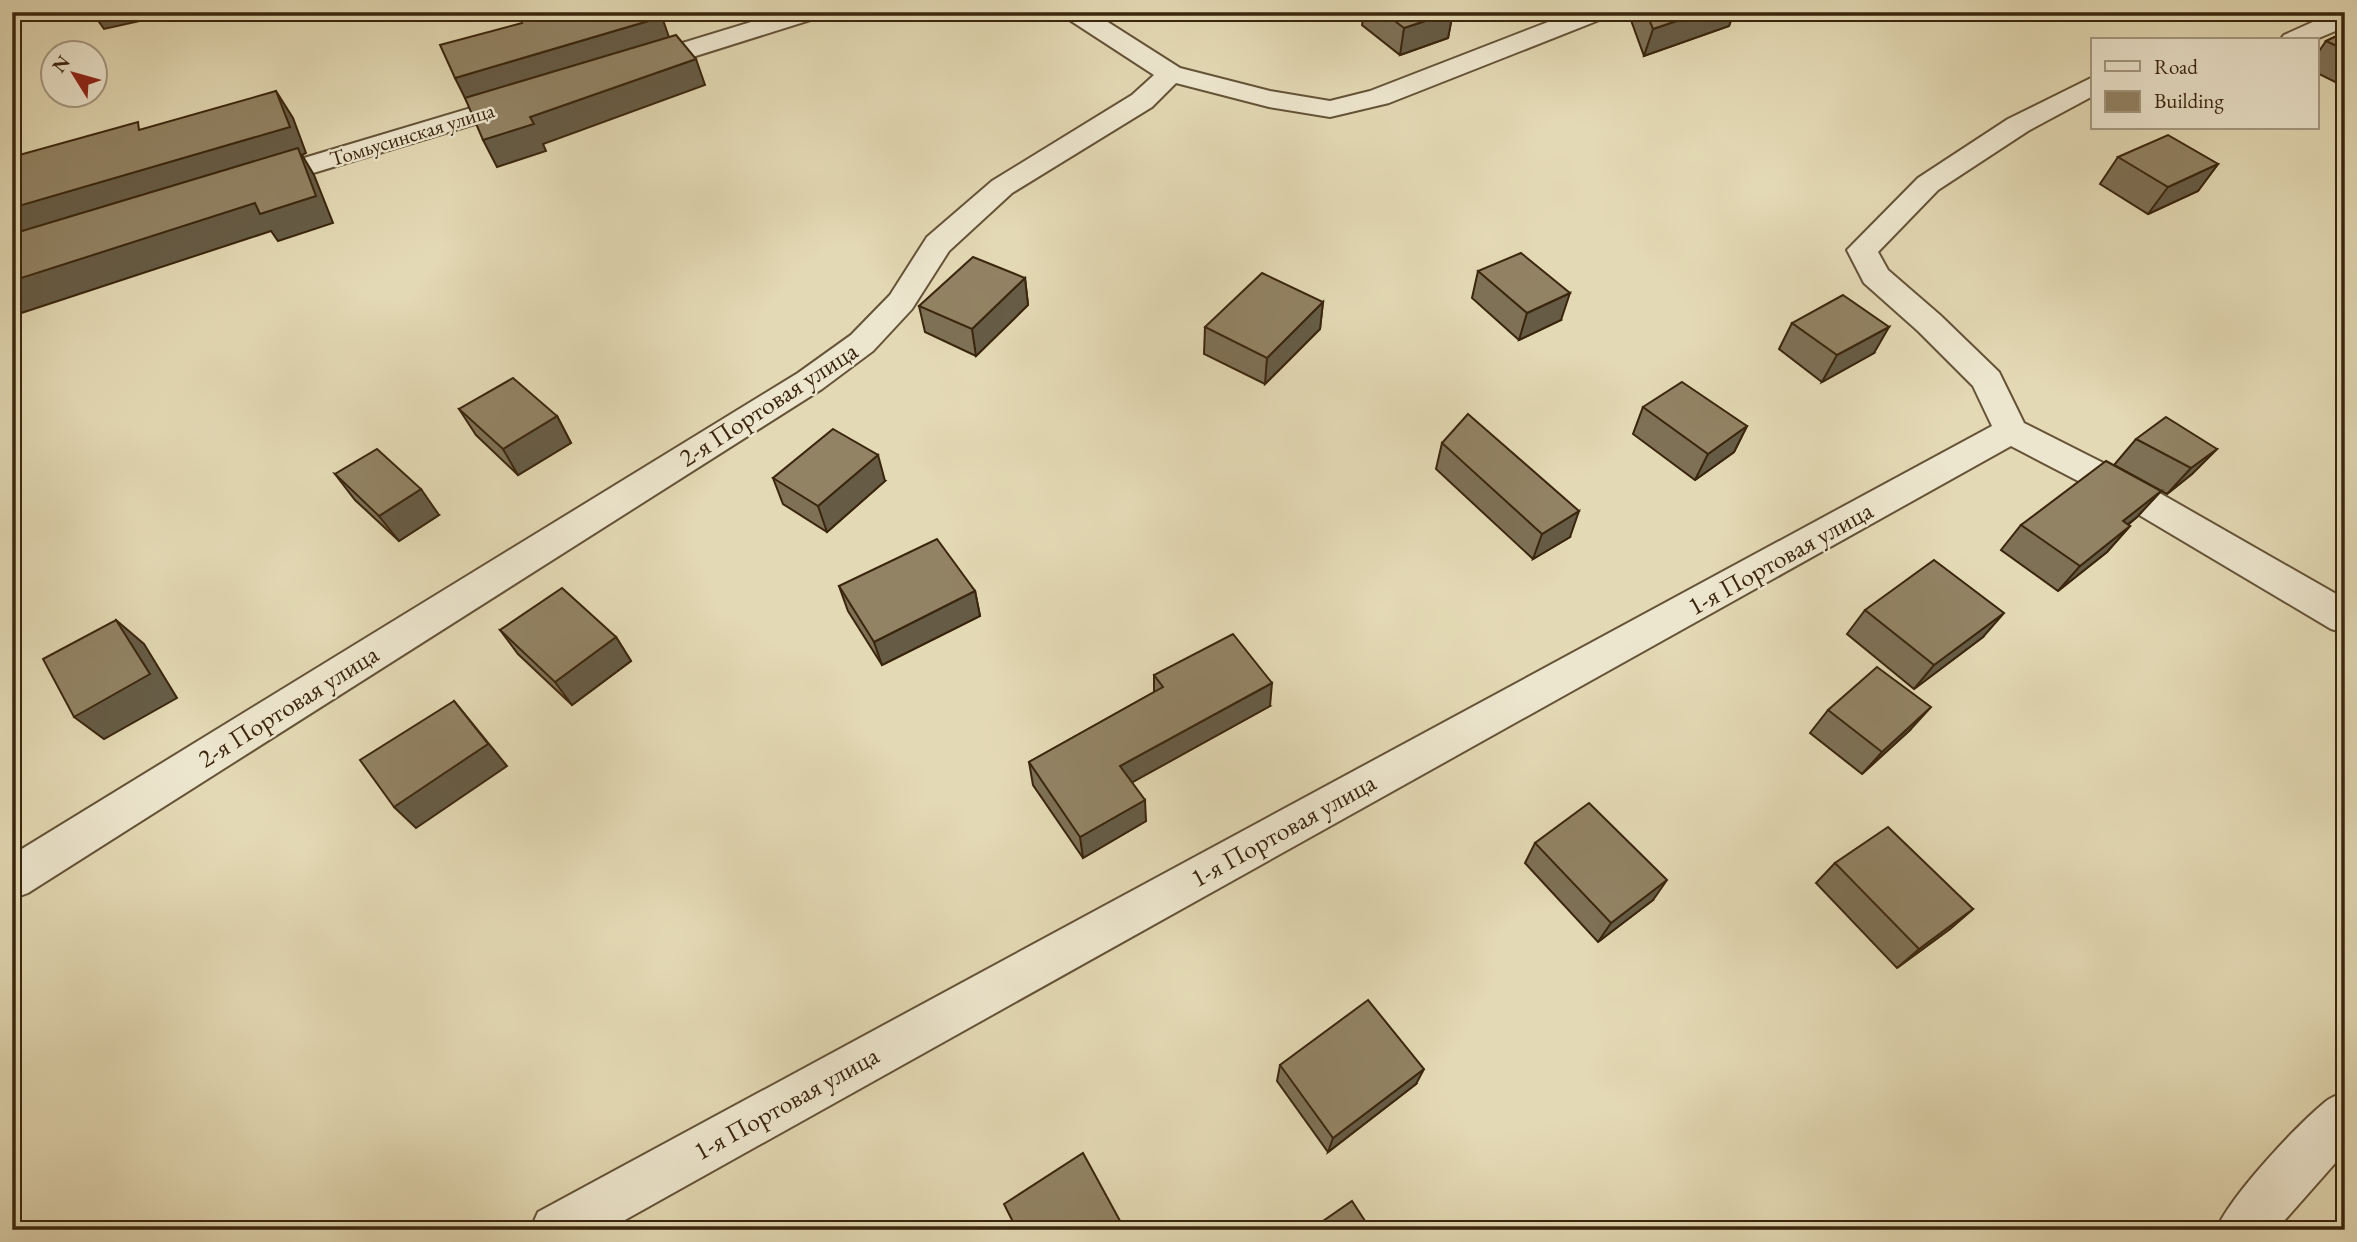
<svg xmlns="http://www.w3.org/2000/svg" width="2357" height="1242" font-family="'EB Garamond',serif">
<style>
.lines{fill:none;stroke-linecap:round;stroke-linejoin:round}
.minor-casing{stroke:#645337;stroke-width:4}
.minor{fill:#ede6ce;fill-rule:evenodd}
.wall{fill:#7e7156;stroke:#3a260d;stroke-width:2}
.shaded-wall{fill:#665c46;stroke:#3a260d;stroke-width:2}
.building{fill:#928364;stroke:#3a260d;stroke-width:2}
.labels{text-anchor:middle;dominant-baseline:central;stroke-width:5;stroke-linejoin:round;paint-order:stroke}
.far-street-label{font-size:21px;fill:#3a260d;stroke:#ede6ce}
.street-label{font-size:26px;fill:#3a260d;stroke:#ede6ce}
</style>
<rect width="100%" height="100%" fill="#e3d9b4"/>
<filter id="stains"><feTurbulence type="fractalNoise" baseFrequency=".00286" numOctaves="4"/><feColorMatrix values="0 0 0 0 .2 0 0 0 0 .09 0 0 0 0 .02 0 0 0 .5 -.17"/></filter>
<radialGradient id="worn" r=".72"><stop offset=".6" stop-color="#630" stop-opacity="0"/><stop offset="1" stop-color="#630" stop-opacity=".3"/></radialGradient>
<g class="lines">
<!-- minor casing -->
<g class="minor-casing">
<g id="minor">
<polygon points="784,12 823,12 820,17 648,71 639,73 630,71 626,65 630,59"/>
<polygon points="1062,12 1092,12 1180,68 1270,91 1330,101 1370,91 1574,12 1610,12 1607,17 1389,103 1330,117 1269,107 1176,83 1152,107 1012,193 949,251 912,309 873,351 822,389 28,893 12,899 12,855 798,373 851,335 890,295 927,237 992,181 1132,95 1154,75 1065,17"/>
<polygon points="2335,12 2345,12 2345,27 2314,40 2280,40 2284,35"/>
<polygon points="2093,77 2093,96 2028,131 1938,190 1878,252 1888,270 1940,315 1999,372 2024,423 2135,479 2345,599 2345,633 2331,629 2109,497 2011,446 607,1230 530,1230 538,1212 1992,426 1973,386 1918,331 1864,283 1847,250 1918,178 2008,119"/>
<polygon points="521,93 531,95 535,101 531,107 267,187 257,190 247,187 243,181 247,175"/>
<path d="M2345,1092V1152L2276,1230H2216C2231,1195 2295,1127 2325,1102C2331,1097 2338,1095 2345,1092Z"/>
</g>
</g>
<!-- minor -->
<use href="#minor" class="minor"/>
</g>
<!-- wall -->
<g class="wall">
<polygon points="1364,12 1453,12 1448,38 1400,55 1362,25"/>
<polygon points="1628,12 1734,12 1729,26 1644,56"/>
<polygon points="2345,32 2345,87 2317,73 2317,54 2326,41"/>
<polygon points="2118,157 2218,164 2198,191 2148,214 2100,184"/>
<polygon points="1478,271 1561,320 1519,340 1472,298"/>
<polygon points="1025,278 1028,305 976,356 925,332 919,306"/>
<polygon points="1323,302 1320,329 1265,384 1204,354 1205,327"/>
<polygon points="1792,323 1874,353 1822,382 1779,349"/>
<polygon points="1643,407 1747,426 1734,452 1695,480 1633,434"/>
<polygon points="459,409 557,416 571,443 518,475 476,435"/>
<polygon points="2136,439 2217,449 2192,474 2167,494 2114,465"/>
<polygon points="1442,443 1570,537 1533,559 1436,469"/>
<polygon points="335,474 439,515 399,541 355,500"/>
<polygon points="773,478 885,481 827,532 783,504"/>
<polygon points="2161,491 2137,517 2128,525 2130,526 2107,552 2058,591 2001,550 2021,525"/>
<polygon points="839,586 975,591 980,616 882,665 848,611"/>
<polygon points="1865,610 1983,637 1914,689 1847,634"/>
<polygon points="500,630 616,637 631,661 572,705 518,654"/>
<polygon points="1154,675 1270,706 1132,782 1146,821 1083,858 1033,785 1029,762 1154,692"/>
<polygon points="1828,710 1910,730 1862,774 1810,733"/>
<polygon points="1535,843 1653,900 1598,942 1525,863"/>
<polygon points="1835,863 1973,909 1950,929 1897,968 1816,883"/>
<polygon points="1280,1065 1416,1084 1328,1152 1277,1081"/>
</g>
<!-- shaded-wall -->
<g class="shaded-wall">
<polygon points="92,12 167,12 167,15 104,29"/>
<polygon points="1453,12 1448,38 1400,55 1404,28"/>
<polygon points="1703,12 1734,12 1729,26 1644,56 1653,29"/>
<polygon points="662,17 671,43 468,104 455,78"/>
<polygon points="696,59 705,85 543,144 546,151 497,167 483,140 530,117"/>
<polygon points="276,91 293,118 306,153 302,155 314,175 333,223 278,241 271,231 12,316 12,281 300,155 12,242 12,208"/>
<polygon points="2218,164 2198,191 2148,214 2168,187"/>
<polygon points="1025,278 1028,305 976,356 972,329"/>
<polygon points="1570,293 1561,320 1519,340 1527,313"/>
<polygon points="1323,302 1320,329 1265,384 1267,358"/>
<polygon points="1889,327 1874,353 1822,382 1837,355"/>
<polygon points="557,416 571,443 518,475 503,449"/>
<polygon points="1747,426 1734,452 1695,480 1708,454"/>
<polygon points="2217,449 2192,474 2167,494 2191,468"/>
<polygon points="878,455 885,481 827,532 818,506"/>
<polygon points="421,489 439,515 399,541 379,516"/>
<polygon points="2161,491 2137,517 2100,546 2123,521"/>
<polygon points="1579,511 1570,537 1533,559 1542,534"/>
<polygon points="2130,526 2107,552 2058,591 2080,566"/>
<polygon points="975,591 980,616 882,665 874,642"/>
<polygon points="2004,613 1983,637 1914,689 1934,665"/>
<polygon points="116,620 144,644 177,698 104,739 74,717"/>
<polygon points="616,637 631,661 572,705 555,682"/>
<polygon points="1272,683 1270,706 1122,788 1120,766"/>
<polygon points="454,701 507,766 416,828 394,807"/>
<polygon points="1931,707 1910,730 1862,774 1882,752"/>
<polygon points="1145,800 1146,821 1083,858 1080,837"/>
<polygon points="1667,880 1653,900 1598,942 1611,923"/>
<polygon points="1973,909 1950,929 1897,968 1919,949"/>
<polygon points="1424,1069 1416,1084 1328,1152 1333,1138"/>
</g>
<!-- building -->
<g class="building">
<polygon points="518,12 658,12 662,17 455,78 440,45 522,23"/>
<polygon points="1383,12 1452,12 1404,28"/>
<polygon points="1646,12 1703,12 1653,29"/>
<polygon points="2345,32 2345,50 2326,41"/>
<polygon points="676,35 696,59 530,117 534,124 483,140 465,98"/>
<polygon points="276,91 290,127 12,208 12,157 138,122 139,130"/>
<polygon points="2168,135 2218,164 2168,187 2118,157"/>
<polygon points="298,148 316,196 260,214 255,203 12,281 12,234"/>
<polygon points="1521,253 1570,293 1527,313 1478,271"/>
<polygon points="973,257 1025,278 972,329 919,306"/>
<polygon points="1262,273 1323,302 1267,358 1205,327"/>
<polygon points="1843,295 1889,327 1837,355 1792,323"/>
<polygon points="513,378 557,416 503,449 459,409"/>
<polygon points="1682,382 1747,426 1708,454 1643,407"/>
<polygon points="1468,414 1579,511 1542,534 1442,443"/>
<polygon points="2166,417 2217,449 2191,468 2136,439"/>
<polygon points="833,429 878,455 818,506 773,478"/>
<polygon points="377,449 421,489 379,516 335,474"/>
<polygon points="2106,461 2161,491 2123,521 2130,526 2080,566 2021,525"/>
<polygon points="937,539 975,591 874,642 839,586"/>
<polygon points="1934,560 2004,613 1934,665 1865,610"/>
<polygon points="562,588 616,637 555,682 500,630"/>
<polygon points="116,620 150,674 74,717 43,659"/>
<polygon points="1233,634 1272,683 1120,766 1145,800 1080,837 1029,762 1163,687 1154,675"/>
<polygon points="1877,667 1931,707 1882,752 1828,710"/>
<polygon points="454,701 488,744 394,807 360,760"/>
<polygon points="1589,803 1667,880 1611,923 1535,843"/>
<polygon points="1888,827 1973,909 1919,949 1835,863"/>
<polygon points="1368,1000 1424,1069 1333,1138 1280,1065"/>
<polygon points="1083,1153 1125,1230 1017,1230 1004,1204"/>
<polygon points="1352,1201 1371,1230 1310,1230"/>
</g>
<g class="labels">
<!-- far-street labels -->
<g class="far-street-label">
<text transform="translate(412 134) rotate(-17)">Томьусинская улица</text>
</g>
<!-- street labels -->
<g class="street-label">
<text transform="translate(768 404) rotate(-33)">2-я Портовая улица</text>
<text transform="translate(1780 558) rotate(-29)">1-я Портовая улица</text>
<text transform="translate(288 706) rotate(-32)">2-я Портовая улица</text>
<text transform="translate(1283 830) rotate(-29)">1-я Портовая улица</text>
<text transform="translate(786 1103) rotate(-29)">1-я Портовая улица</text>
</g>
</g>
<!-- margin -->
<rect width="2357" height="1242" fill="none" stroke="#e3d9b4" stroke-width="42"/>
<rect x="14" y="14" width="2329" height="1214" fill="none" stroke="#3a260d" stroke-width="3.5"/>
<rect x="21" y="21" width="2315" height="1200" fill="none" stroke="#3a260d" stroke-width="2"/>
<!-- legend -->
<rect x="2091" y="38" width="228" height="91" fill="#ede6ce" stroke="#a59981" stroke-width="2"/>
<rect x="2105" y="61" width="35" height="10" fill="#ede6ce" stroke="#a59981" stroke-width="2"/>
<text x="2154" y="74" font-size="21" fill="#3a260d">Road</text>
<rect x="2105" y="91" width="35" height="21" fill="#928364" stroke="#a59981" stroke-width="2"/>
<text x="2154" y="108" font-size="21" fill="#3a260d">Building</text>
<!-- north arrow -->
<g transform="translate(74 74) rotate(307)"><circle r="33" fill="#ede6ce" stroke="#a59981" stroke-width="2"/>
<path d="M0-5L12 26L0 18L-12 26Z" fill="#8f2418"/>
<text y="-10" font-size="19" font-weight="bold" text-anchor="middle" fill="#3a260d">N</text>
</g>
<rect width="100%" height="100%" filter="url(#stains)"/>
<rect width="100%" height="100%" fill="url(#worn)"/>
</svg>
